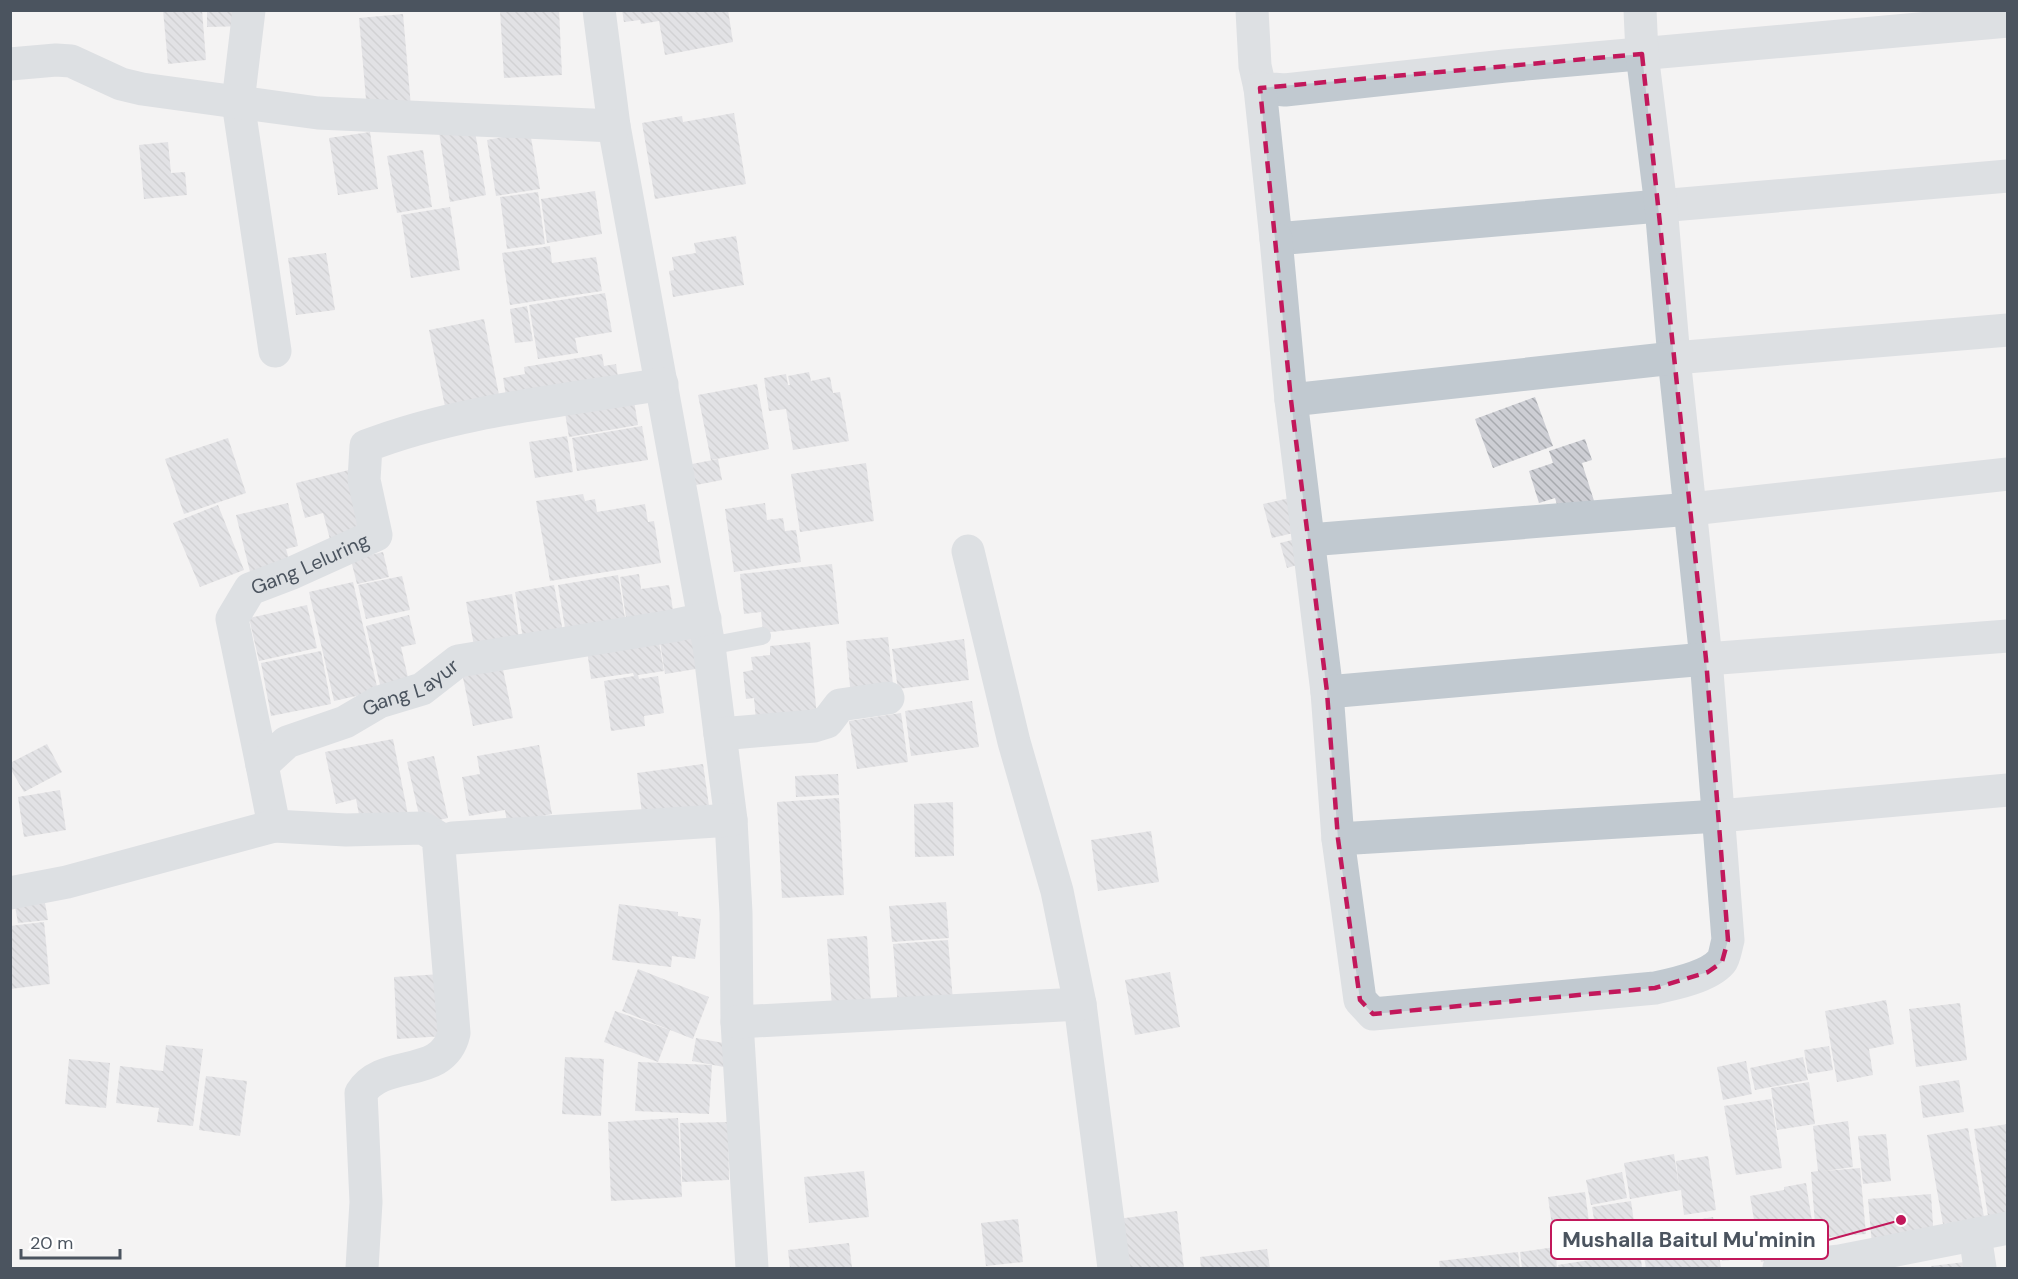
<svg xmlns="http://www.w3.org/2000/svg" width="2018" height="1279" font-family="'DM Sans',sans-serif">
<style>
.building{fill:url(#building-back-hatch)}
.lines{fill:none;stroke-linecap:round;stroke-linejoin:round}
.service{stroke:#c1c9d0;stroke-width:18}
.minor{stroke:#c1c9d0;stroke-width:33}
.marked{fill:none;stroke:#c2185b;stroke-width:4.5;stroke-dasharray:12 8;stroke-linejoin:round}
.labels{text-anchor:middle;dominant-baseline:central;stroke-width:6;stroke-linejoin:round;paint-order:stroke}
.street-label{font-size:20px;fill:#4b545f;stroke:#fff}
.leader{fill:none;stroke:#c2185b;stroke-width:2}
.callout-dot{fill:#c2185b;stroke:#fff;stroke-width:2}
.callout{fill:#fff;stroke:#c2185b;stroke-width:2}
.callout-label{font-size:21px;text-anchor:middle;font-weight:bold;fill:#4b545f}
</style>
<defs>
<pattern id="building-back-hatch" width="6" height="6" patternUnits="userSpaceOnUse" patternTransform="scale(1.5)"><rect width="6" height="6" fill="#cdced4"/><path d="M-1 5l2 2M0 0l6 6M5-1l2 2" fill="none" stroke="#a8aaaf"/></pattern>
</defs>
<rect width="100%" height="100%" fill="#f4f3f3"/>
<!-- building -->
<g class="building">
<polygon points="163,10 202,10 206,60 168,64"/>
<polygon points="207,10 245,10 246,26 207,27"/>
<polygon points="500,10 559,10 562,75 504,78"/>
<polygon points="622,10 728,10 733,42 665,55 659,21 641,24 640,20 624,22"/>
<polygon points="403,14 411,107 367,111 359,18"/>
<polygon points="734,113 746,184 655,199 642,123 682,116 683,122"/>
<polygon points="474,126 486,195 450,202 439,132"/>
<polygon points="370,132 378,189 338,195 329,138"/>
<polygon points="530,132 540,189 496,196 487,140"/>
<polygon points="168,142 171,173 185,172 187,195 144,199 139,145"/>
<polygon points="423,150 432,207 397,213 387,156"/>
<polygon points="595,191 602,234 547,243 541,199"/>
<polygon points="538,192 545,244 507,249 500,197"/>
<polygon points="450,207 460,270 411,278 401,215"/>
<polygon points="736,236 744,285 673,297 669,271 674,270 672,257 696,253 694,243"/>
<polygon points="550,246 552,263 596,257 602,291 510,305 502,253"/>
<polygon points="326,253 335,310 296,315 288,258"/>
<polygon points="605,293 612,332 575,338 578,353 538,359 529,305"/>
<polygon points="527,306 533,341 515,343 510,309"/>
<polygon points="484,319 500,400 446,411 429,330"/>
<polygon points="602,354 604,366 616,364 620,390 507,402 503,378 525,374 524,367"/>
<polygon points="809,372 811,381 830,377 833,393 840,392 849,441 793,450 786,409 769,411 764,378 786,374 788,385 790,385 788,376"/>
<polygon points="757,384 769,449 711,460 698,395"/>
<polygon points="632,389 638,425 569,437 563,401"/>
<polygon points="1535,397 1553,446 1493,468 1475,419"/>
<polygon points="642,426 648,460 577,471 572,438"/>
<polygon points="567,436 573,472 535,478 529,442"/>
<polygon points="228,438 246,493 184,514 165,459"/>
<polygon points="1585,439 1592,460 1582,463 1596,507 1561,518 1555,498 1539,503 1529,471 1553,463 1549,451"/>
<polygon points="718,459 722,480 696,485 692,464"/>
<polygon points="866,463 874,521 800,532 791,474"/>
<polygon points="357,468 374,532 331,543 323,513 305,518 296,483"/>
<polygon points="583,494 585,501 595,499 597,512 645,504 648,522 654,521 661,563 550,581 536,501"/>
<polygon points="1294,497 1302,531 1272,538 1263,504"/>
<polygon points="288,503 298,546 286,549 292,570 252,580 236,515"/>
<polygon points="765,503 767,520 783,518 785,531 796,530 801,562 734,572 725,509"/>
<polygon points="218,505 244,570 200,587 173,523"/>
<polygon points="1300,538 1307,562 1287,568 1280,543"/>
<polygon points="383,552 389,577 357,584 351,560"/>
<polygon points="832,564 839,624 763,633 761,612 744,614 740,574"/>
<polygon points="639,574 641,589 669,585 675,623 628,631 620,577"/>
<polygon points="618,575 627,631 567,640 558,585"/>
<polygon points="402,576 410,610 366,619 358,585"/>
<polygon points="353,582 378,691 334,701 309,592"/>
<polygon points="554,585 564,637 524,644 515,592"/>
<polygon points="512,594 519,638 474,646 466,602"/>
<polygon points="307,605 317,648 259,661 249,618"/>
<polygon points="409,615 416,644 401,647 409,682 381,689 366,626"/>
<polygon points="695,623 702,668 665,674 658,629"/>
<polygon points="657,630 664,671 638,675 639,679 658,676 664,713 644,716 645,726 611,731 604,681 634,676 633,673 591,679 586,643"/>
<polygon points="888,637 894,694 851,698 846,641"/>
<polygon points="964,639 969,680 898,689 892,649"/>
<polygon points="810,642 817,717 756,720 754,698 746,699 743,672 753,670 751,657 770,655 770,646"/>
<polygon points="321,651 331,704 271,716 261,663"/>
<polygon points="500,655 513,718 473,726 460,663"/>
<polygon points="972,701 979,747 911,756 905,711"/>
<polygon points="901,713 908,762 857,769 849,721"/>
<polygon points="393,739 408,815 361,825 356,799 336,804 325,752"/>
<polygon points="47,744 62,772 24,792 10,768 10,763"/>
<polygon points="539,745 552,814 507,823 505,810 469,816 462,777 480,774 477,756"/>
<polygon points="434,756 448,818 421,824 407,762"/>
<polygon points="703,764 709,806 642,814 637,773"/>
<polygon points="838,774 839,795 796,797 795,776"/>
<polygon points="60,790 66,830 24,837 18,797"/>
<polygon points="839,798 844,895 782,898 777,802"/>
<polygon points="953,802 954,856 915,857 914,804"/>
<polygon points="1151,831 1159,882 1098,891 1091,840"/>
<polygon points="946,902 949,938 892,942 889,906"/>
<polygon points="45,903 48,920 18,923 15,906"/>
<polygon points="619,904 678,912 678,916 701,919 695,959 672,956 671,967 612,960"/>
<polygon points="44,922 50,984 10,989 10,926"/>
<polygon points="867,936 871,1004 832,1007 827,939"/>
<polygon points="948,940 953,1001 898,1006 893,944"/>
<polygon points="638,969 709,997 693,1039 622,1011"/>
<polygon points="1170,972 1180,1027 1135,1035 1125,980"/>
<polygon points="441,974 445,1036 397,1039 394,977"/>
<polygon points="1886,1000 1894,1044 1869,1049 1873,1075 1837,1082 1825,1011"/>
<polygon points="1960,1003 1967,1060 1916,1067 1909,1009"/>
<polygon points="615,1011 670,1030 658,1062 604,1042"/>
<polygon points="696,1038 729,1044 724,1067 692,1061"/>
<polygon points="166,1045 203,1049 193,1126 157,1122 159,1108 116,1103 120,1066 163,1071"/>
<polygon points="1829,1046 1833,1070 1808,1074 1804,1050"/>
<polygon points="565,1057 604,1059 601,1116 562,1114"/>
<polygon points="1803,1057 1808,1080 1755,1090 1750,1068"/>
<polygon points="69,1059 110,1063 106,1108 65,1104"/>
<polygon points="1746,1061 1752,1094 1723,1100 1717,1067"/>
<polygon points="638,1062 712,1065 709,1114 635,1111"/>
<polygon points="206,1076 247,1081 240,1136 199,1130"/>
<polygon points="1959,1080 1964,1112 1923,1118 1919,1086"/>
<polygon points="1809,1082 1815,1124 1777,1130 1771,1088"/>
<polygon points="1771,1099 1782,1168 1736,1175 1724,1106"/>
<polygon points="678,1118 682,1197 611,1201 608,1122"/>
<polygon points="1848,1121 1853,1167 1825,1171 1860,1168 1866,1234 1816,1238 1811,1172 1818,1171 1813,1126"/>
<polygon points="728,1122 729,1180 682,1182 680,1123"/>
<polygon points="2008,1124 2008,1219 1989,1222 1974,1129"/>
<polygon points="1968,1128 1984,1217 1943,1224 1927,1135"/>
<polygon points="1886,1134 1891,1181 1863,1184 1858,1136"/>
<polygon points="1674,1154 1679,1187 1676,1161 1708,1156 1716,1210 1684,1215 1681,1190 1630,1199 1624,1163"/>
<polygon points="864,1171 869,1217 809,1223 804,1177"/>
<polygon points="1622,1172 1627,1198 1591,1205 1586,1180"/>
<polygon points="1806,1183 1815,1240 1796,1243 1799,1255 1761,1262 1750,1196 1784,1190 1784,1187"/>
<polygon points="1585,1192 1593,1252 1556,1257 1557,1268 1522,1268 1520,1252 1555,1247 1548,1197"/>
<polygon points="1931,1194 1934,1240 1872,1245 1868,1199"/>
<polygon points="1631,1201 1638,1251 1600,1257 1592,1207"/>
<polygon points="1177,1211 1184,1268 1125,1268 1118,1219"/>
<polygon points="1713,1217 1721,1268 1646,1268 1639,1230"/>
<polygon points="1018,1219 1023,1262 986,1266 981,1223"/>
<polygon points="1751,1227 1755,1257 1722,1261 1718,1232"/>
<polygon points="849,1243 852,1268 790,1268 788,1250"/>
<polygon points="1267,1249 1270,1268 1201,1268 1200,1257"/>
<polygon points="1518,1252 1520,1268 1440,1268 1439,1261"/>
<polygon points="1640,1252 1642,1268 1559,1268 1558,1265"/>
<polygon points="1974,1261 1975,1268 1932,1268 1931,1266"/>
</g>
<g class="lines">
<!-- service -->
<polyline class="service" points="709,646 762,636"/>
<!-- minor -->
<g class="minor">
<polyline points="249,10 238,102 275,351"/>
<polyline points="599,10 614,126 709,646 720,734 731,820 736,913 737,1022 752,1268"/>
<polyline points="1252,10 1255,66 1260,88 1285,90 1505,66 2008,21"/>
<polyline points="10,64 56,60 71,61 121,84 142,89 318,113 614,126"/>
<polyline points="1260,88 1276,239 2008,176"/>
<path d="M1276,239L1291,400L1327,692L1338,839L1360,1000L1373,1014L1655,988C1674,984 1708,977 1721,962C1725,957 1726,946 1728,940L1706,659L1674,358L1661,206L1642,54L1640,10"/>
<polyline points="1291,400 1674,358 2008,330"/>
<polyline points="1309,540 1691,509 2008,474"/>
<polyline points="1327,692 1706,659 2008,636"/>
<polyline points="720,734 814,726 827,722 840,705 888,698"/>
<path id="s1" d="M262,765L232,619L250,589L292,573L376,535L364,480L366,446C459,410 563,401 662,384"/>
<path id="s2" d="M274,826L262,765L287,742L345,722L379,702L422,689L458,661L672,626L705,619"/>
<polyline points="1338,839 1719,816 2008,790"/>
<polyline points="10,893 67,882 274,826 346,830 423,828 444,841"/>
<polyline points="1080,1004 1114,1268"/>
<polyline points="737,1022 1080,1004 1057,891 1014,742 968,551"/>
<polyline points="1975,1235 1980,1268"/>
<path d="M362,1268L366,1202L361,1093C383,1057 443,1081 454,1033L439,848L444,841L453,838L731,820"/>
<polyline points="1779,1268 1840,1261 2008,1228"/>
</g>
</g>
<!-- marked area -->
<path d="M0 0H2018V1279H0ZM1642,54L1706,659L1728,940L1722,962L1708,972L1655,988L1373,1014L1360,1000L1338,839L1327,692L1291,400L1260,88Z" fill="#f4f3f3" fill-opacity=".55" fill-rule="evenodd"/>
<path class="marked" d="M1642,54L1706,659L1728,940L1722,962L1708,972L1655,988L1373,1014L1360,1000L1338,839L1327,692L1291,400L1260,88Z"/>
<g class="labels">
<!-- street labels -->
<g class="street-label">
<text stroke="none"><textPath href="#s1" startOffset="249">Gang Leluring</textPath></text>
<text stroke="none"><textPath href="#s2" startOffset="232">Gang Layur</textPath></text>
</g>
</g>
<!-- callouts -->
<path class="leader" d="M1901 1220L1828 1240"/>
<circle class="callout-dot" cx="1901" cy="1220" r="6"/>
<rect class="callout" x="1551" y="1220" width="277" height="39" rx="6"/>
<g class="callout-label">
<text x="1689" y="1247">Mushalla Baitul Mu'minin</text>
</g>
<!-- border -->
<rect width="2018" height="1279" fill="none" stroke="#4b545f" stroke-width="24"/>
<!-- scale -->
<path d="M21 1249v9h99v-9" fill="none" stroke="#4b545f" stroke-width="3"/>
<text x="30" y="1249" font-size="18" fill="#4b545f" stroke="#ffffff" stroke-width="4.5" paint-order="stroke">20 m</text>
</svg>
